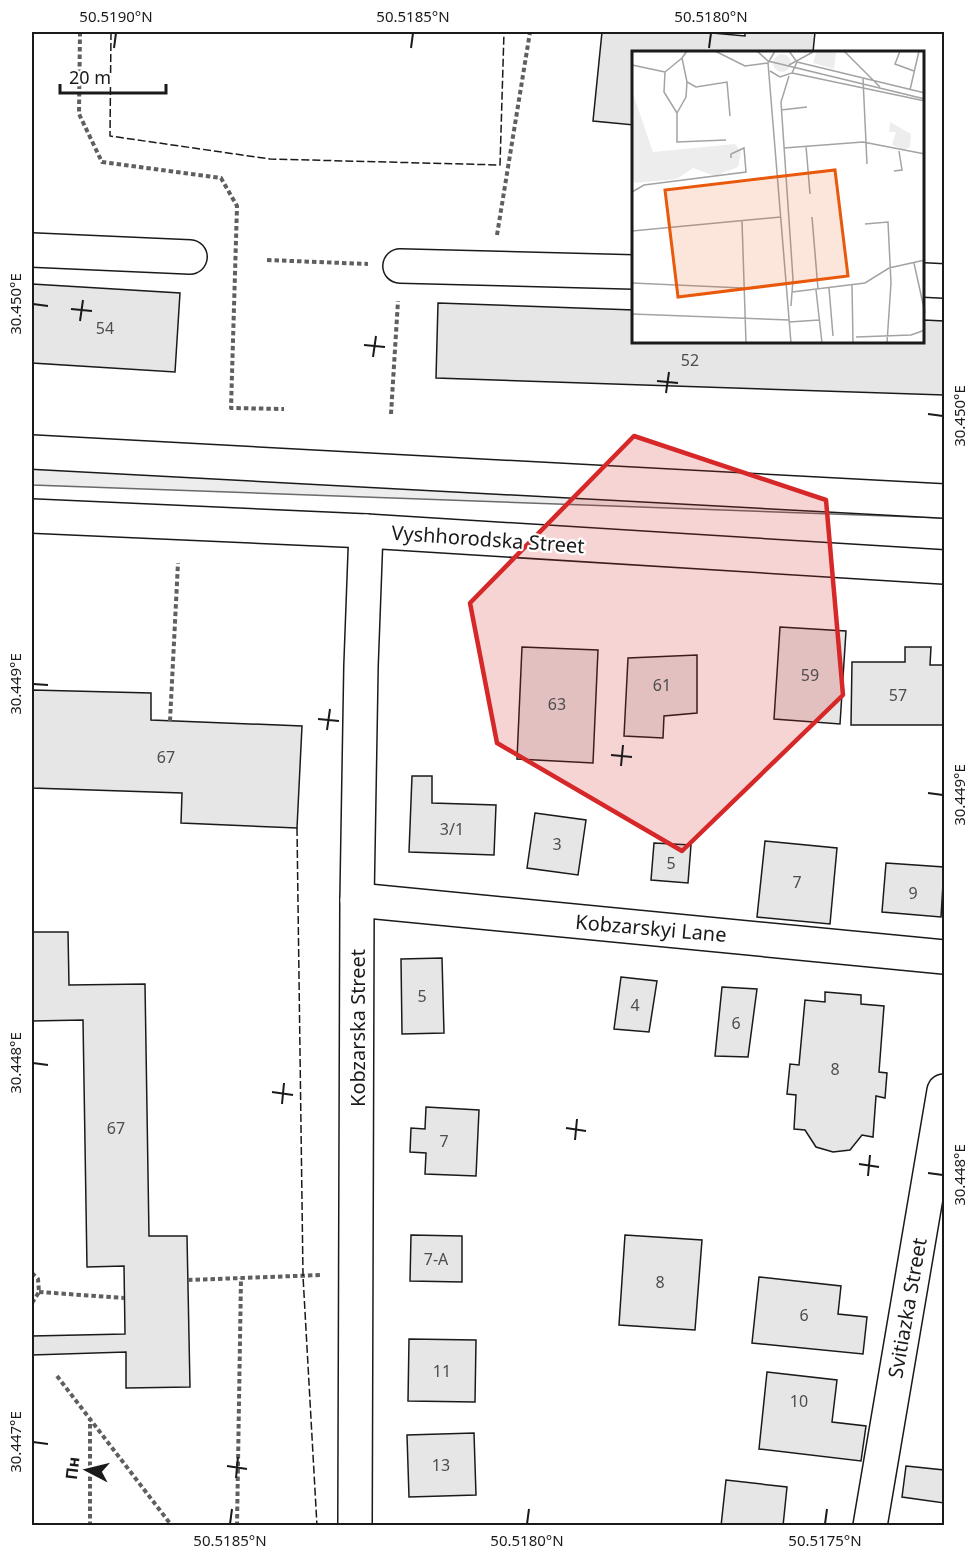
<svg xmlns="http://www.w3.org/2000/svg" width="976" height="1557" font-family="'Noto Sans',sans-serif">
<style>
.built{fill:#ededed;stroke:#6a6a6a;stroke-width:1.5}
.building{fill:#e6e6e6;stroke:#1a1a1a;stroke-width:1.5}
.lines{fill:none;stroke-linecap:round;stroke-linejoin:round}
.minor-casing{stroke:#1a1a1a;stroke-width:36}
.major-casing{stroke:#1a1a1a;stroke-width:36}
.path{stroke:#5f5f5f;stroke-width:4;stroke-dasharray:4.5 3;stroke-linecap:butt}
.minor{stroke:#fff;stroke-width:33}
.major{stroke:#fff;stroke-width:33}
.fence{stroke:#1a1a1a;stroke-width:1.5;stroke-dasharray:8 3;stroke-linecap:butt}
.marked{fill:#d62828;fill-opacity:0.2;stroke:#d62828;stroke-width:4.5;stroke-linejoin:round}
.ticks{fill:none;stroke:#1a1a1a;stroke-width:2}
.labels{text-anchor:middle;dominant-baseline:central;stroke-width:4.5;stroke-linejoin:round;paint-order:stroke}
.number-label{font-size:16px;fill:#4d4d4d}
.street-label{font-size:20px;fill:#1a1a1a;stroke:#fff}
.inset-road{fill:none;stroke:#a3a3a3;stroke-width:1.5}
.view{fill:#e8590c;fill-opacity:0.15;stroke:#e8590c;stroke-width:3}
.inset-edge{fill:none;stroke:#1a1a1a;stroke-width:3}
.neatline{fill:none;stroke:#1a1a1a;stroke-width:2}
.ticks-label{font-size:15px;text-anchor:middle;fill:#1a1a1a}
</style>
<rect width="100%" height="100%" fill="#fff"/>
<!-- built -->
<polygon class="built" points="32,468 944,505 944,518 32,485"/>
<!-- building -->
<g class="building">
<polygon points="602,32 701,32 745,36 745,32 815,32 813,52 634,52 634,125 593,121"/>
<polygon points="32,284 180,293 175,372 32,363"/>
<polygon points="438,303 634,310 634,342 924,342 924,320 944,321 944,395 436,378"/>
<polygon points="780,627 846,631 840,724 774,719"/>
<polygon points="522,647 598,650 593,763 517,759"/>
<polygon points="905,647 931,647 930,665 944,665 944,725 851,725 852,662 905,662"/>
<polygon points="697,655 697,713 664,716 663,738 624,736 628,658"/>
<polygon points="32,690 151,693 151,720 302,726 297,828 181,823 182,793 32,788"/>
<polygon points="412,776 432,776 432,803 496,805 494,855 409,852"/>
<polygon points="535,813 586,820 578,875 527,868"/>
<polygon points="765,841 837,848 830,924 757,917"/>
<polygon points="654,843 691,845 688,883 651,880"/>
<polygon points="886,863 944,867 941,917 882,912"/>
<polygon points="32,932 68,932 69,985 145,984 149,1236 187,1236 190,1387 126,1388 126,1352 32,1355 32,1336 125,1334 124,1266 87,1267 83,1020 32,1021"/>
<polygon points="442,958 444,1033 402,1034 401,959"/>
<polygon points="621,977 657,981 649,1032 614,1029"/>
<polygon points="722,987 757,989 748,1057 715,1056"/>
<polygon points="825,992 861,995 861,1004 884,1006 879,1072 887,1073 885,1098 876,1096 873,1137 862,1135 850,1150 833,1152 816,1147 805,1130 794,1129 796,1095 787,1094 790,1064 799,1065 805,1000 825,1002"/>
<polygon points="426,1107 479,1110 476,1176 425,1174 426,1153 410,1152 411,1128 425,1129"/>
<polygon points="411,1235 462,1236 462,1282 410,1281"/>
<polygon points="625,1235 702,1240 695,1330 619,1325"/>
<polygon points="759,1277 841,1286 838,1314 867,1317 863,1354 752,1343"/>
<polygon points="409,1339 476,1340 475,1402 408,1401"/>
<polygon points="767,1372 837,1380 832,1422 866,1426 861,1461 759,1449"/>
<polygon points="474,1433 476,1495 409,1497 407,1435"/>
<polygon points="906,1466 944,1470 944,1503 902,1497"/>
<polygon points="726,1480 787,1487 783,1526 721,1526"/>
</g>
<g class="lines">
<!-- minor casing -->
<g class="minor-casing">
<g id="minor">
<polyline points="32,250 190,257"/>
<polyline points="400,266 634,272"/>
<polyline points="924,280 944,281"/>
<polyline points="357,900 944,957"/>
<polyline points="355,1526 357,900 361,666 366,531"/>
<polyline points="870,1526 944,1091"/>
</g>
</g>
<!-- major casing -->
<g class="major-casing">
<g id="major">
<polyline points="32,452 944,501"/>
<polyline points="32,516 366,531 944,567"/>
</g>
</g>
<!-- path -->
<g class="path">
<polyline points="80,32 79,114 102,162 221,178 237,206 231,408 284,409"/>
<polyline points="497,235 530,32"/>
<polyline points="267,260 368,264"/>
<polyline points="391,414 398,301"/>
<polyline points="170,721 178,563"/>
<polyline points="32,1273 38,1279 39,1292 32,1303"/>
<polyline points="188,1280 322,1275"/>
<polyline points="39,1292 124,1298"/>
<polyline points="57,1376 172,1526"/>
<polyline points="90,1526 90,1420"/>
<polyline points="237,1526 241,1278"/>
</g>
<!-- minor -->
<use href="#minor" class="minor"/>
<!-- major -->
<use href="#major" class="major"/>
<!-- fence -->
<g class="fence">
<polyline points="111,32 110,136 270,159 500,165 504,32"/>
<polyline points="297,828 303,1276 317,1526"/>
</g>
</g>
<!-- marked area -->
<path class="marked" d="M634,436L826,500L843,695L682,851L497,743L470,603Z"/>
<!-- ticks -->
<path class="ticks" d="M114,48L116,33M411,48L413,33M709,48L711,33M33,304L48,306M71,309L92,311M80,321L83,300M364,345L385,347M373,357L376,336M657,381L678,383M666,393L669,372M928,414L943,416M33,684L48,685M318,719L339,721M327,730L330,709M611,755L632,757M621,766L623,745M928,793L943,795M33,1063L48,1065M272,1092L293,1095M282,1104L284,1083M566,1128L586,1131M575,1140L577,1119M859,1164L879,1167M928,1173L943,1175M868,1176L870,1155M33,1442L48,1444M227,1466L247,1469M236,1478L238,1457M230,1524L232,1509M527,1524L529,1509M825,1524L827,1509"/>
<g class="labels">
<!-- number labels -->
<g class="number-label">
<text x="105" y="328">54</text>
<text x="690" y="360">52</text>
<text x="810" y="675">59</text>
<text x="662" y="685">61</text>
<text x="898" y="695">57</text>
<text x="557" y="704">63</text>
<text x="166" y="757">67</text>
<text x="452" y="829">3/1</text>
<text x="557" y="844">3</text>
<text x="671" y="863">5</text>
<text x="797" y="882">7</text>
<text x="913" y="893">9</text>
<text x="422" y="996">5</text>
<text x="635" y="1005">4</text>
<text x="736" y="1023">6</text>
<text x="835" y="1069">8</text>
<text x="116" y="1128">67</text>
<text x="444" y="1141">7</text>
<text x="436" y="1259">7-А</text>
<text x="660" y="1282">8</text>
<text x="804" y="1315">6</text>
<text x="442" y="1371">11</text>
<text x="799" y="1401">10</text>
<text x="441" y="1465">13</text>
</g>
<!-- street labels -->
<g class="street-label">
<text transform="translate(488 539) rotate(4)">Vyshhorodska Street</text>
<text transform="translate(651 928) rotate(5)">Kobzarskyi Lane</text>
<text transform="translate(357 1028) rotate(-90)">Kobzarska Street</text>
<text transform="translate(907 1308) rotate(-80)">Svitiazka Street</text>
</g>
</g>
<!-- overview -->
<g transform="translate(632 51)">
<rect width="292" height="292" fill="#fff"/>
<path d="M185,0L204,2L202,18L181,12ZM141 12a9 9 0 1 1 18 0a9 9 0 1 1-18 0ZM0,40L21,101L103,93L109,101L106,116L83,125L61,117L45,128L3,132L0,128ZM258,71L279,83L278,96L272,99L260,94L264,81H257Z" fill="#ededed"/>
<path class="inset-road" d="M55,0L50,7L55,31L64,36L95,31L98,65M83,0L113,15L136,12M125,0L136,10L293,48M143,0L136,12L159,292M212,0L248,36M268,0L263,13L282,20M50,7L33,21L32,41L45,62V91L94,89M165,11L293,42M0,14L33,21M157,14L181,1M138,20L148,26L160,22L165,11L157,0M160,22L293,50M157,25L149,51L161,228L159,255M231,28L235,113M278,39L287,0M149,59L175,56M45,62L54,46L55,31M174,95L178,143M152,97L231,91L293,103M262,120L270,119L267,100M0,141L12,134L114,121L112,97L99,103V107M180,166L186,238M110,170L114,292M233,173L256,171L259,232L255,292M0,180L149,166M282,212L293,262M0,232L111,237M220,234L221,292M197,237L201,285M184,239L190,292M160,241L233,232L257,217L293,209M0,263L157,269M157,271L187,269M224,286L279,284L293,279"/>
<path class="view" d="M203,119L216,225L46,246L33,139Z"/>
<rect width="292" height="292" class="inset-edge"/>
</g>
<!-- border -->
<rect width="976" height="1557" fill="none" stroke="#ffffff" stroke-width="66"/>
<!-- north arrow -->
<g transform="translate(87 1470) rotate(277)" stroke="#ffffff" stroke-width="4.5" paint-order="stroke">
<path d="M0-4.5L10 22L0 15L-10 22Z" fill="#1a1a1a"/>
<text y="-9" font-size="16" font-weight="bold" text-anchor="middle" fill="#1a1a1a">Пн</text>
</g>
<!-- scale -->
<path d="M60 84v9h106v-9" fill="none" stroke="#1a1a1a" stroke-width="3"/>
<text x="69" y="84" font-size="18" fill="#1a1a1a" stroke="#ffffff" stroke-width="4.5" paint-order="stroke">20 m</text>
<rect x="33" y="33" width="910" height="1491" class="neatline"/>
<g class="ticks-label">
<text x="116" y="22">50.5190°N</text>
<text x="413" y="22">50.5185°N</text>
<text x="711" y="22">50.5180°N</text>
<text transform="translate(16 304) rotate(-90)" y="5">30.450°E</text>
<text transform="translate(960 416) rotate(-90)" y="5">30.450°E</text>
<text transform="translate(16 684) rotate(-90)" y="5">30.449°E</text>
<text transform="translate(960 795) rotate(-90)" y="5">30.449°E</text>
<text transform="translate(16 1063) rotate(-90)" y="5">30.448°E</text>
<text transform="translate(960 1175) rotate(-90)" y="5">30.448°E</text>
<text transform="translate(16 1442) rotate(-90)" y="5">30.447°E</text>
<text x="230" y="1546">50.5185°N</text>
<text x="527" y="1546">50.5180°N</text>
<text x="825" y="1546">50.5175°N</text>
</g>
</svg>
